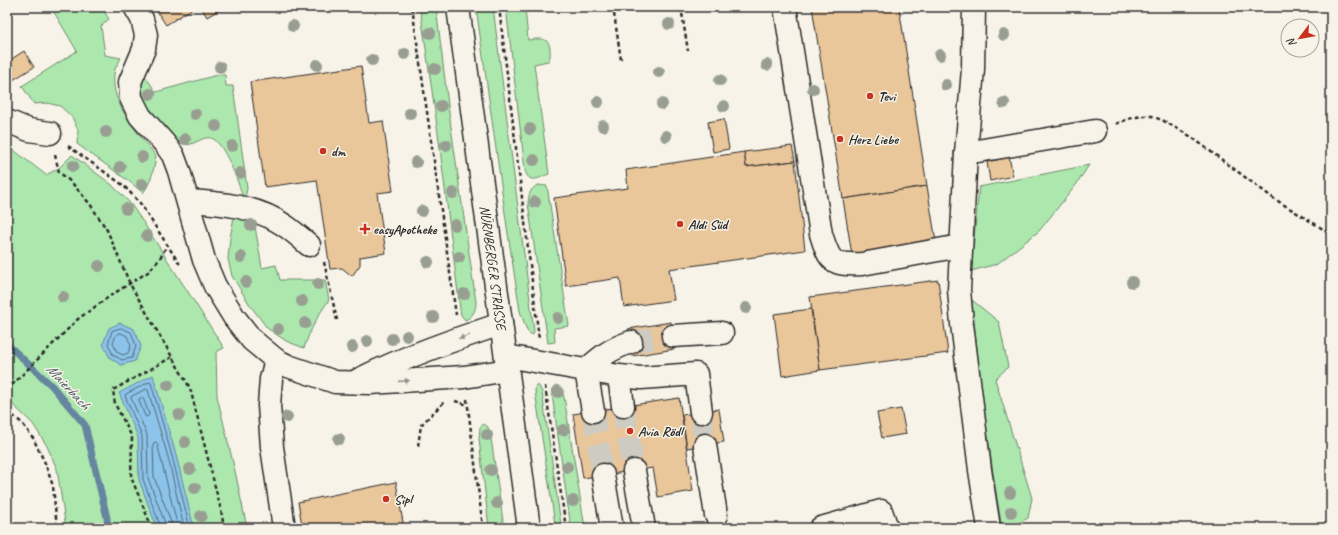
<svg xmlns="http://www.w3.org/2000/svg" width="1338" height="535" font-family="Caveat,sans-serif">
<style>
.green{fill:#ace8ae;stroke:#6c8a6c}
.water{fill:#8cc3ea;stroke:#65869e}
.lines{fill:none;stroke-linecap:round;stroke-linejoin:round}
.shore{stroke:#526877;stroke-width:1}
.stream{stroke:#65869e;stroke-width:7}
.building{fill:#eac69b;stroke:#2b2b2b}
.minor-tunnel{stroke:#cecbc2;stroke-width:22;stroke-dasharray:22 11;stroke-linecap:butt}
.minor-casing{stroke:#2b2b2b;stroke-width:25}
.major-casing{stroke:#2b2b2b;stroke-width:25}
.path{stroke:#2b2b2b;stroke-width:2.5;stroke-dasharray:4 3;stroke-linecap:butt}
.minor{stroke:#f7f3e8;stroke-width:22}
.major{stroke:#f7f3e8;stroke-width:22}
.tree{fill:#989f92}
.oneway{fill:#918f8a}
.poi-dot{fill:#c8321e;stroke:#f7f3e8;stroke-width:1.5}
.labels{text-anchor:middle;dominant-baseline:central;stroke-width:3;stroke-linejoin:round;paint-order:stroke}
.poi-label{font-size:14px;font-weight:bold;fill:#2b2b2b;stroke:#f7f3e8;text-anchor:start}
.street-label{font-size:14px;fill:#2b2b2b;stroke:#f7f3e8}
.water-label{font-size:15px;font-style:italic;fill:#485964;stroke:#f7f3e8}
</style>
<rect width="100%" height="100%" fill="#f7f3e8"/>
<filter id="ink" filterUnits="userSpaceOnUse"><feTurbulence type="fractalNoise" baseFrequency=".025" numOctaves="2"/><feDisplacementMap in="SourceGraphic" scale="8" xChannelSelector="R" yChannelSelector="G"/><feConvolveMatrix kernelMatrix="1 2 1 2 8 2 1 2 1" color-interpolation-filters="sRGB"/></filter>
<g filter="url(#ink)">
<!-- green -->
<g class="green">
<path d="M51,7H101L109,19L101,26L105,55L121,58C119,62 116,66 115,69C107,102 138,132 156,156C154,169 151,183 143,193L130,182L77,144L78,130L72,117L60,106L47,103L34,104L22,86L77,51Z"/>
<path d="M420,7H436L449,113L476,302C476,310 473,317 465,320L461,315L460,309L438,133Z"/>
<polygon points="476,7 493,7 517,200 534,331 533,335 529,333 526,328 520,311 507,227"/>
<path d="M506,7H525L528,40C538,39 548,36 550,48C550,53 551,57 548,61L534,64L549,174C538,178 529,185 525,170Z"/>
<path d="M217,75H225L226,86H233L247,188L246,194L243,198C239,183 226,149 215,140C204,132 194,148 183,144C176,142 156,122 151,116C147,110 142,100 140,93C139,88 142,81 145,76L156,92Z"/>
<polygon points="7,145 46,175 59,168 72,155 111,184 130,203 143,222 224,348 216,352 217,396 235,471 247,528 66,528 57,469 47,446 33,424 7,399"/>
<polygon points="1089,165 1076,185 1039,231 997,264 971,271 979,187"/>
<path d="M538,185L547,186L569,326L554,328L555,342L548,343L528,203C529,194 530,189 538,185Z"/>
<path d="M234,217L254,220L262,268L276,265L280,280H325L329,300C318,315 310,330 304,348L286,341L267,328L250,305L232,276L228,259L230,238Z"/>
<path d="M972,300L999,322L1008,367L995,379L1032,498L1028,518L1009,528H1002C989,452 979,376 972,300Z"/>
<polygon points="536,385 539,386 542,392 561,525 560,528 556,527 555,524 535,391"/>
<polygon points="556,385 560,387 564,397 585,528 571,528 552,394 553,387"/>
<polygon points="484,424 488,427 491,438 504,528 489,528 479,439 480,427"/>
</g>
<!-- water -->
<g class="water">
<polygon points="120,323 134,329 141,346 135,361 121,365 110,358 103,344 109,328"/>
<polygon points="153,375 176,455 194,528 157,528 139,480 138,437 119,393"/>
</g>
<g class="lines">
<!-- shore -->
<g class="shore">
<polygon points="121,328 131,332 136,346 132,358 122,360 113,355 108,344 112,331"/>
<polygon points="121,333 127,336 131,346 128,353 123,355 117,352 113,343 116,335"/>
<polygon points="143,398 149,414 147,417 145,416 139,401 139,399"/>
<polyline points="161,528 143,479 142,436 125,396 126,394 149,382 151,383 172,456 190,528"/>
<polyline points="166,528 165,523 148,478 147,435 131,398 132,396 146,389 148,390 168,457 184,528"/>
<polyline points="172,528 171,522 154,477 153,444 155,442 157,443 178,528"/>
</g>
<!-- stream -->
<polyline class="stream" points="7,344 52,386 85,425 107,518 108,528"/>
</g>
<!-- building -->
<g class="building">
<polygon points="154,7 195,7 166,25"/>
<polygon points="201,7 224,7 207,17"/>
<polygon points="812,7 899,7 927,186 843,199"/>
<polygon points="24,51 34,67 8,83 7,81 7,62"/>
<polygon points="361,66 369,123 383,121 393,191 377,193 386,253 360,257 360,265 352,276 342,268 330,269 317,180 265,187 250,82"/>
<polygon points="724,119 729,149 713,152 708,122"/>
<polygon points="792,146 795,161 746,167 744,152"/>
<polygon points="744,152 746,167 795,161 805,250 669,269 674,300 624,307 620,278 566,286 554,198 628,188 626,170"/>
<polygon points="1009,157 1013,176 990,181 987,162"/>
<polygon points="927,186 936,242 852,255 843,199"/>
<polygon points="938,280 948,353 820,370 810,297"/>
<polygon points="811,309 820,370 782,376 774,314"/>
<polygon points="671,322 675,349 632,356 628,329"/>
<polygon points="679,398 693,491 658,497 653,468 583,478 573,414"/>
<polygon points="719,409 724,442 687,448 682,415"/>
<polygon points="901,409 906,434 882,438 877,413"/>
<polygon points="396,482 404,528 284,528 302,525 298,502"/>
</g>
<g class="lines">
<!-- minor-tunnel -->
<g class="minor-tunnel">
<polyline points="631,342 673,336"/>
<polyline points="623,406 634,471"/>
<polyline points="593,411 603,475"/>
<polyline points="701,412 705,445"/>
</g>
<!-- minor casing -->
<g class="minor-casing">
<g id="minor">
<polyline points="135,7 142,19 146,35 144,49 130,82 131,98 140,116 165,144 173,155 179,171 204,260 215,286 234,317 252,340 276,360 288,366 335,382 370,383 464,377 508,370"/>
<path d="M785,7L821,234C830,263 832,265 862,264L960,246"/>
<polyline points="974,7 973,69 966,153 959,290 962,324 980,470 989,528"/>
<polyline points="7,121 29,130 50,133"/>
<polyline points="966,153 1095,131"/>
<path d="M188,201C221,203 256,206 284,225C293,231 301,238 309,245"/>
<polyline points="673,336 722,333"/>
<polyline points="506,356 619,376 641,378 696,374 701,412"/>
<polyline points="276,360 271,379 269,405 272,447 283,521"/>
<path d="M586,370C602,356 610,349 631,342"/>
<polyline points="586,370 593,411"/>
<polyline points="619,376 623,406"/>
<path d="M358,380C404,357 453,340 501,324"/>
<polyline points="705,445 716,515"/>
<polyline points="634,471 644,528"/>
<polyline points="603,475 612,528"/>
<polyline points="821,528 881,511 887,528"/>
</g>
</g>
<!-- major casing -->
<g class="major-casing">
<g id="major">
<path id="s1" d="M458,7L529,528"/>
</g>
</g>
<!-- path -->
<g class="path">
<polyline points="412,7 456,315"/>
<polyline points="499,7 539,339"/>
<polyline points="613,7 621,60"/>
<polyline points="681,7 688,51"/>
<polyline points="1116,124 1128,119 1141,116 1152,116 1164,121 1190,136 1273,198 1331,234"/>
<polyline points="68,146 123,185 140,203 181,266"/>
<polyline points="55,155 59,172 72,183 90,204 107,230 130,284 190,388 221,510 224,528"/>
<polyline points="324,262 337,320"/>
<polyline points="545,386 566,528"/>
<polyline points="7,390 78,319 113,294 148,272 159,260 167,245"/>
<polyline points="467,399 483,528"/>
<polyline points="455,401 468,405"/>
<polyline points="7,411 22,423 33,438 45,463 53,486 57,528"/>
<polyline points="418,446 421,425 444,402"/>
<polyline points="152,528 131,477 132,437 115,404 113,390 172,357"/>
</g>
<!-- minor -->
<use href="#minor" class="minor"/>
<!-- major -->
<use href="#major" class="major"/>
</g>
<!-- trees -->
<g class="tree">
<circle cx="669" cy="24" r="6"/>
<circle cx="293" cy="26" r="6"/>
<circle cx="430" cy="33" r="6"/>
<circle cx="1004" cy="35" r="6"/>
<circle cx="405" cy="54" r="6"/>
<circle cx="940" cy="55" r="6"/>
<circle cx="372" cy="60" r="6"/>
<circle cx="317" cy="65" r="6"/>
<circle cx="767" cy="65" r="6"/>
<circle cx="220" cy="67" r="6"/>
<circle cx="435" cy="69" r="6"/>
<circle cx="659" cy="72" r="6"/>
<circle cx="720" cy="80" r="6"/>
<circle cx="946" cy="85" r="6"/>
<circle cx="813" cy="89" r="6"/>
<circle cx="150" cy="94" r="6"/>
<circle cx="598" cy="102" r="6"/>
<circle cx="1004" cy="103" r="6"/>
<circle cx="662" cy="104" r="6"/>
<circle cx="441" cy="106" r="6"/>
<circle cx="724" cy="106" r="6"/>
<circle cx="410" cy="113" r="6"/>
<circle cx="195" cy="114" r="6"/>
<circle cx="216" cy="126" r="6"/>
<circle cx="603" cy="126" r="6"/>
<circle cx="530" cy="129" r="6"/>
<circle cx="106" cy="132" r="6"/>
<circle cx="666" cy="136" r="6"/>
<circle cx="185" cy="139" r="6"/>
<circle cx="446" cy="145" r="6"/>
<circle cx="232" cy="146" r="6"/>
<circle cx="142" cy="157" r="6"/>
<circle cx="534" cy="160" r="6"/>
<circle cx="416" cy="162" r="6"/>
<circle cx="73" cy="166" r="6"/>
<circle cx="120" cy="167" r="6"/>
<circle cx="240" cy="173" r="6"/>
<circle cx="142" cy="184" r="6"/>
<circle cx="453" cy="193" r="6"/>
<circle cx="535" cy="202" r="6"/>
<circle cx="126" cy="209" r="6"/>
<circle cx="422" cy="211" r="6"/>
<circle cx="251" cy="225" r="6"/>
<circle cx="455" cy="225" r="6"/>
<circle cx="147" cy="236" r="6"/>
<circle cx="241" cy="257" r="6"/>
<circle cx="459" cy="257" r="6"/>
<circle cx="428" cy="262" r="6"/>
<circle cx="99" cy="266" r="6"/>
<circle cx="246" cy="282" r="6"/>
<circle cx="1132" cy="282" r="6"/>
<circle cx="318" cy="284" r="6"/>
<circle cx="464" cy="294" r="6"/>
<circle cx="63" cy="297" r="6"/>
<circle cx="302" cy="301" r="6"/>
<circle cx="746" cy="308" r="6"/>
<circle cx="433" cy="317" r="6"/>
<circle cx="558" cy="318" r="6"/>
<circle cx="305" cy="323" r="6"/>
<circle cx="278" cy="329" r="6"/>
<circle cx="407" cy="336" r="6"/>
<circle cx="392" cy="339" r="6"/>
<circle cx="367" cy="341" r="6"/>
<circle cx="352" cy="347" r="6"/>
<circle cx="168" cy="385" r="6"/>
<circle cx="558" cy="392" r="6"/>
<circle cx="179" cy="415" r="6"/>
<circle cx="287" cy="417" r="6"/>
<circle cx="563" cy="430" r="6"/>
<circle cx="487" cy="435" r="6"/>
<circle cx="339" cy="439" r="6"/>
<circle cx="185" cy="442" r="6"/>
<circle cx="567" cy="467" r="6"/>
<circle cx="190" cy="469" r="6"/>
<circle cx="491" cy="470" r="6"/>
<circle cx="195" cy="488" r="6"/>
<circle cx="1010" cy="493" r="6"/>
<circle cx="573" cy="501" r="6"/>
<circle cx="497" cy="503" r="6"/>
<circle cx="1011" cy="512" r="6"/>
<circle cx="201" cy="516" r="6"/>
</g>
<!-- one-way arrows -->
<defs><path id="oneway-solid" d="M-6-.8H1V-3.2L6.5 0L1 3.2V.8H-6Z"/></defs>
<g class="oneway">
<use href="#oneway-solid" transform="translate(464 337) rotate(161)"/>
<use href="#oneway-solid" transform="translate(404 381) rotate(-4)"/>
</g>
</g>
<!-- markers -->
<g class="poi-dot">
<circle cx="870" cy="96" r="4"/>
<circle cx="840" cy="139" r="4"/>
<circle cx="323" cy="151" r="4"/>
<circle cx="680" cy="224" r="4"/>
<path d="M363 223h4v4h4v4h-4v4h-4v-4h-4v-4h4z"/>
<circle cx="630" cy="431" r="4"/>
<circle cx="386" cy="499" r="4"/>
</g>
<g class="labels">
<!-- poi labels -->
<g class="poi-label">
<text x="878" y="96">Tevi</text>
<text x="848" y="139">Herz Liebe</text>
<text x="331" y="151">dm</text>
<text x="688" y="224">Aldi Süd</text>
<text x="373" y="229">easyApotheke</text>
<text x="638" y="431">Avia Rödl</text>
<text x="394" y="499">Sipl</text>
</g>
<!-- street labels -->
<g class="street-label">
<text stroke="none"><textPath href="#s1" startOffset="263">NÜRNBERGER STRASSE</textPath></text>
</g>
<!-- water labels -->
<g class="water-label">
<text transform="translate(68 387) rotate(47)">Maierbach</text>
</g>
</g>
<!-- margin -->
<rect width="1338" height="535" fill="none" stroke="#f7f3e8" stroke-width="24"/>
<rect x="12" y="12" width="1314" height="511" fill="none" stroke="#2b2b2b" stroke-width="1.5" filter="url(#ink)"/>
<!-- north arrow -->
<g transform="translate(1300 38) rotate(238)"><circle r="19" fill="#f7f3e8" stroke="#a5a39c"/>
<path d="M0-3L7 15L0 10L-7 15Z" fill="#c8321e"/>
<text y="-6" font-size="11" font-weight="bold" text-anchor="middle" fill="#2b2b2b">N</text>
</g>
</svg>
